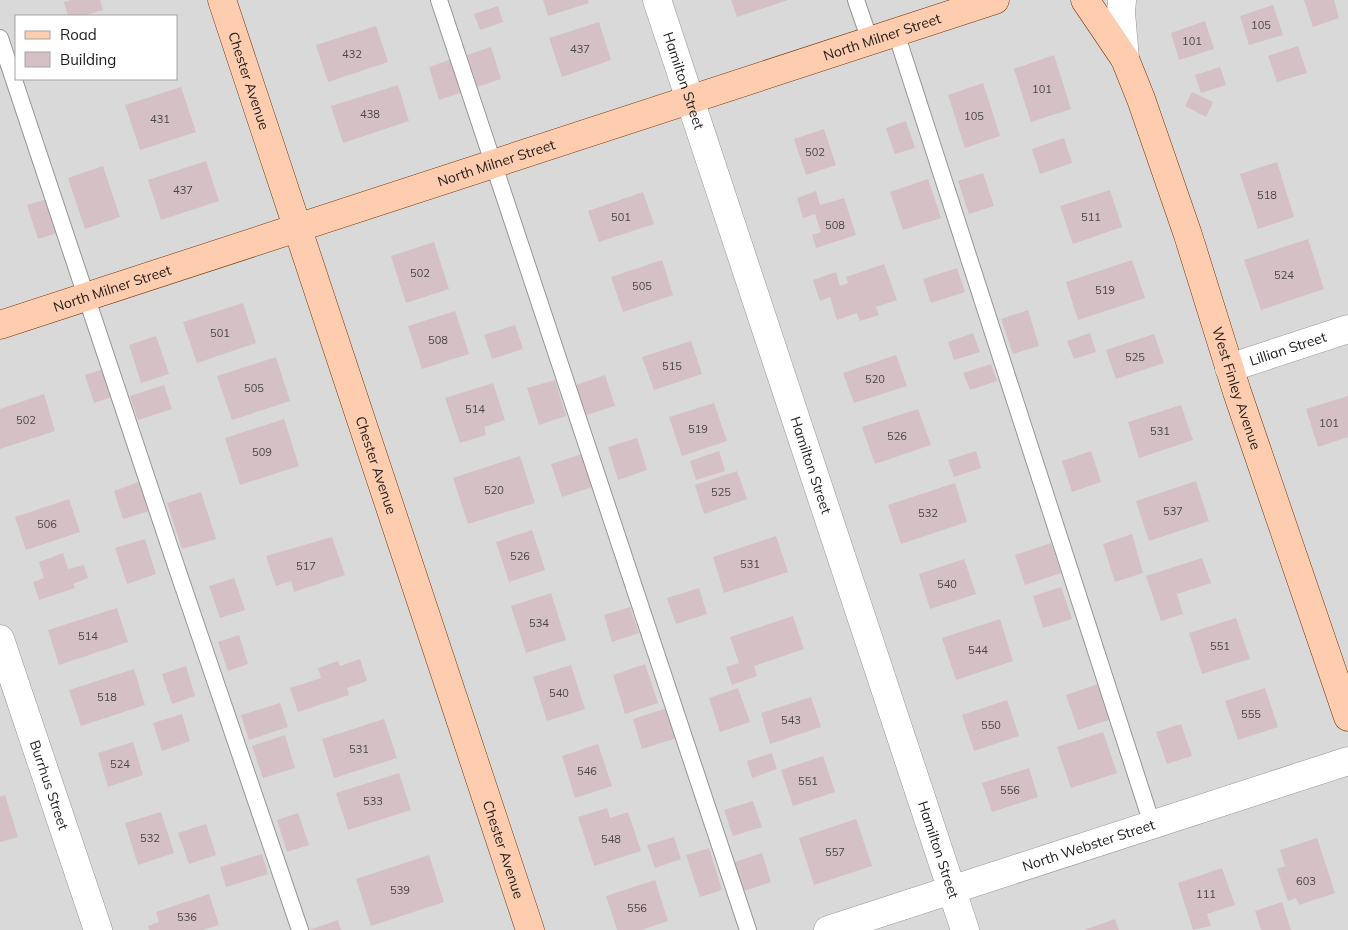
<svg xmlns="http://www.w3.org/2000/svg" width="1348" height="930" font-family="Mulish,sans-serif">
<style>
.residential{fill:#dad9d9;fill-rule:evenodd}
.building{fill:#d5c0c5}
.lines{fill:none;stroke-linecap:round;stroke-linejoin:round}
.lane-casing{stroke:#969696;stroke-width:18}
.street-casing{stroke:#969696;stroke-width:29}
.secondary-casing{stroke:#753300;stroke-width:29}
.lane{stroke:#fff;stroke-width:16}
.street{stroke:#fff;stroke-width:28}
.secondary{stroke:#fecdaf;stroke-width:28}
.labels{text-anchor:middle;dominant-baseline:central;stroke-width:4;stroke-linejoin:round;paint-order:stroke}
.number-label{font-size:11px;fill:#4a4546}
.street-label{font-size:14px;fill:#1c1c1c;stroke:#fff}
</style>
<rect width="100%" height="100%" fill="#eee0e0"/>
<!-- residential -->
<path class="residential" d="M0,0H1348V930H0ZM16,16H176V79H16Z"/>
<!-- building -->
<g class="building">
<polygon points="71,0 100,0 103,10 83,16 68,16 64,2"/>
<polygon points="543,0 588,0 589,3 548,16"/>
<polygon points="731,0 788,0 737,17"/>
<polygon points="1304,0 1334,0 1339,18 1313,27"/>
<polygon points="1273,5 1283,35 1249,45 1240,16"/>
<polygon points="498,6 503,22 480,30 474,14"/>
<polygon points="1205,21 1214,49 1179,60 1171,33"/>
<polygon points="599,22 611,60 562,77 549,38"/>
<polygon points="376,26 388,62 328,82 316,45"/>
<polygon points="1298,46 1307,73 1277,82 1268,56"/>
<polygon points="491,47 501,79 477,87 467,55"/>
<polygon points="1054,55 1071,109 1031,122 1014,69"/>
<polygon points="452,59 463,92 439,100 429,67"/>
<polygon points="1220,67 1226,85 1201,93 1195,75"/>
<polygon points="983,83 1000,136 965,148 948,95"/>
<polygon points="398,85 409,121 343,143 331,106"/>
<polygon points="181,87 196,132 140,150 125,105"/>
<polygon points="1192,92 1213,102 1206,117 1185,106"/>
<polygon points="906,121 915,148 895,154 886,128"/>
<polygon points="824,129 836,165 806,175 794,139"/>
<polygon points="1064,138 1072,163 1040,174 1032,149"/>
<polygon points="206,161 219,201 161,220 148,180"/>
<polygon points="1277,162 1294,217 1258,229 1240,174"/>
<polygon points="103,166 120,217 85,229 68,178"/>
<polygon points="983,173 994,206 969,214 958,181"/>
<polygon points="928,179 941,218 903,230 890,192"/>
<polygon points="1110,190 1122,227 1073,244 1060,206"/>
<polygon points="816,191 820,205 844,198 856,235 816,248 812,235 821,232 815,214 803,218 797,198"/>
<polygon points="643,192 654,224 599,242 588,211"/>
<polygon points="50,198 61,232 38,239 27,205"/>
<polygon points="1308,239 1324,289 1261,310 1244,260"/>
<polygon points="434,242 449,289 406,303 391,256"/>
<polygon points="662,260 673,295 623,312 611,277"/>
<polygon points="1132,260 1145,298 1078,320 1066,282"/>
<polygon points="884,264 897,300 876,307 879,315 860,321 857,313 837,320 830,297 820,301 813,280 836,272 840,286 848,283 846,277"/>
<polygon points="957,268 965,292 931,303 923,279"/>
<polygon points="243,303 256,343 197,363 183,322"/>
<polygon points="1028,310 1039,346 1013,354 1001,319"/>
<polygon points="455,311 469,354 422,369 408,326"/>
<polygon points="515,325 523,349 492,359 484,335"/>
<polygon points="973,333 980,352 954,360 948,342"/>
<polygon points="1090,333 1096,352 1074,359 1067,341"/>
<polygon points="1154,334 1164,363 1116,379 1106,350"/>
<polygon points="156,336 169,374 141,383 129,345"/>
<polygon points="691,341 702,374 654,390 642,357"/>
<polygon points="896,355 907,386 854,403 843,373"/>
<polygon points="276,357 290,401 232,420 217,376"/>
<polygon points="991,364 997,381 970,390 963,373"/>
<polygon points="106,368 115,396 94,403 85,375"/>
<polygon points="605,375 615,406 586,415 576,385"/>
<polygon points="555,380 566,416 539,425 527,388"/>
<polygon points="493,383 505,420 484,427 486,435 460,443 445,398"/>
<polygon points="164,385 172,409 138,420 130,396"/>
<polygon points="44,394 55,431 0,449 0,409"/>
<polygon points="1348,396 1348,437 1318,447 1306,409"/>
<polygon points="714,403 727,441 682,456 669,417"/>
<polygon points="1181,405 1193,440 1139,458 1128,422"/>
<polygon points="918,409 931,445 875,464 862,427"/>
<polygon points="284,419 299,466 240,485 225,438"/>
<polygon points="637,438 647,470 618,480 608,447"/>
<polygon points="719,451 725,471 696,480 690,461"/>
<polygon points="976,451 981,468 954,477 948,460"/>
<polygon points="1091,451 1101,482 1072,492 1062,461"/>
<polygon points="582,454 592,487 562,497 551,464"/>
<polygon points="520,456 535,503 468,524 453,478"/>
<polygon points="737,471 747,499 704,514 695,485"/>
<polygon points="1196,481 1209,521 1149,541 1136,501"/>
<polygon points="139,482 149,511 123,519 114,491"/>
<polygon points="955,483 967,522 901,544 888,505"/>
<polygon points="201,492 216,539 182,549 167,503"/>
<polygon points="69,499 80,532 26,550 15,517"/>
<polygon points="532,530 545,570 509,582 496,542"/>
<polygon points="1132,534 1143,573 1115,582 1103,544"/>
<polygon points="776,536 788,572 724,593 713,557"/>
<polygon points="332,537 345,575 294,592 291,581 276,586 266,556"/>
<polygon points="145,539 156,574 127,584 115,548"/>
<polygon points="1051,543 1061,573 1025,585 1015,555"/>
<polygon points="63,553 68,569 84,565 88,578 73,584 75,588 39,600 33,582 44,578 39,562"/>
<polygon points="1202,558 1211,583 1177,594 1183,614 1161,621 1146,576"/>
<polygon points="964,559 976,594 930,609 919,574"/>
<polygon points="234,578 245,610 220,618 209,586"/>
<polygon points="1061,587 1072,619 1043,628 1033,596"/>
<polygon points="699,588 707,614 676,624 667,598"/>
<polygon points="551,593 566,640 526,653 511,606"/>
<polygon points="630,607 639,633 612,642 604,615"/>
<polygon points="117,608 128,642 59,665 48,630"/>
<polygon points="793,616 804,649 754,666 757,676 732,685 726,667 739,663 730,637"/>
<polygon points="1236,618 1250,659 1202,674 1189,633"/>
<polygon points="1000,619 1013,661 956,680 942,638"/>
<polygon points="239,635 248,664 228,671 218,642"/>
<polygon points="360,659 367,681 347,688 349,695 298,712 290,688 321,678 318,668 338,661 340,666"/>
<polygon points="645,664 658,703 625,714 613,675"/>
<polygon points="571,665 585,709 547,721 533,677"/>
<polygon points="186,666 195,696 172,704 162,674"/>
<polygon points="134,669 145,705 81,726 69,690"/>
<polygon points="1101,683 1112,719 1078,730 1066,695"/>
<polygon points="738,688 750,722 720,732 709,698"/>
<polygon points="1265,688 1278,727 1238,740 1225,701"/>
<polygon points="811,697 821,727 770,744 761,713"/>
<polygon points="1007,700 1019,736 974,751 962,715"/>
<polygon points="280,703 288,727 249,740 241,715"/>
<polygon points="667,708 677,738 642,749 633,719"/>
<polygon points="182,714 190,741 162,751 153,723"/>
<polygon points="384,719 397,758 334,778 322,739"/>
<polygon points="1181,724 1192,756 1167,764 1156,732"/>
<polygon points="1103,732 1117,773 1071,788 1057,747"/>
<polygon points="285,735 295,768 263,778 252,746"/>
<polygon points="133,742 143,775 108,787 98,753"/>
<polygon points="598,744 612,786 575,798 562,756"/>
<polygon points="772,753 777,769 752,778 747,761"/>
<polygon points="823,756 835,792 793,806 781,770"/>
<polygon points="1029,768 1038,797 992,812 982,783"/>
<polygon points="399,773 411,810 348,830 336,793"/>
<polygon points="5,795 18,837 0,842 0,797"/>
<polygon points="753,801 762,827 733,836 724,810"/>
<polygon points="607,808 610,818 628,812 641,851 594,866 578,817"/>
<polygon points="161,812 174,853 138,865 125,823"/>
<polygon points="298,813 309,845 287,852 277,820"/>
<polygon points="856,819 872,866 814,885 799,838"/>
<polygon points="206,824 216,855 189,864 178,833"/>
<polygon points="674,837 681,859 655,868 647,845"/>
<polygon points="1317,838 1335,893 1299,905 1296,898 1288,901 1277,869 1285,866 1280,850"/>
<polygon points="709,848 722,890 700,897 686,855"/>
<polygon points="762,853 771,882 741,892 732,863"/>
<polygon points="262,854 268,874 226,887 220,867"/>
<polygon points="429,855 444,902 371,926 356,879"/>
<polygon points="1222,868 1235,905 1207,914 1211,926 1193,930 1178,883"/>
<polygon points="655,880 668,921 641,930 617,930 606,896"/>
<polygon points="209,894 219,925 203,930 149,930 148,926 159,922 156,912"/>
<polygon points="1282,902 1291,930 1261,930 1255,911"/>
<polygon points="1115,919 1119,930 1084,930"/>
<polygon points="338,920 341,930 309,930"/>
</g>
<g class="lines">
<!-- lane casing -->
<g class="lane-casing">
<g id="lane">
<polyline points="439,0 748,930"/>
<polyline points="856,0 870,41"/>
<polyline points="896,33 1152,824"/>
<polyline points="0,38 172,554 300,930"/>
</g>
</g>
<!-- street casing -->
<g class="street-casing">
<g id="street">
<path id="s1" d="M657,0L965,930"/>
<polyline points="1122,0 1121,13 1125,59"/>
<path id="s2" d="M1229,368L1348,329"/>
<path id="s3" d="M0,639L98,930"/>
<path id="s4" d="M828,930L1348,761"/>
</g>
</g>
<!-- secondary casing -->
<g class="secondary-casing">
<g id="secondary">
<path id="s5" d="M222,0L530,930"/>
<path id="s6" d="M1085,0L1125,59L1141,99L1188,235L1237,392L1348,717"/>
<path id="s7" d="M0,325L995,0"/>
</g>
</g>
<!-- lane -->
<use href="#lane" class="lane"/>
<!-- street -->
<use href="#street" class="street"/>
<!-- secondary -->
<use href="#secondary" class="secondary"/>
</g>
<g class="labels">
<!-- number labels -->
<g class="number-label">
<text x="1261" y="25">105</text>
<text x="1192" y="41">101</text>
<text x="580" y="49">437</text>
<text x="352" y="54">432</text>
<text x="1042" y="89">101</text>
<text x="370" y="114">438</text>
<text x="974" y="116">105</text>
<text x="160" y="119">431</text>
<text x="815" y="152">502</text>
<text x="183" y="190">437</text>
<text x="1267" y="195">518</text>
<text x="621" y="217">501</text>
<text x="1091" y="217">511</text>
<text x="835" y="225">508</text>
<text x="420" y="273">502</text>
<text x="1284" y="275">524</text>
<text x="642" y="286">505</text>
<text x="1105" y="290">519</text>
<text x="220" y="333">501</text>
<text x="438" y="340">508</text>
<text x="1135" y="357">525</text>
<text x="672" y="366">515</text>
<text x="875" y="379">520</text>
<text x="254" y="388">505</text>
<text x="475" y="409">514</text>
<text x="26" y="420">502</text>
<text x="1329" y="423">101</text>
<text x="698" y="429">519</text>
<text x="1160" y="431">531</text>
<text x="897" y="436">526</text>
<text x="262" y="452">509</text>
<text x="494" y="490">520</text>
<text x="721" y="492">525</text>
<text x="1173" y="511">537</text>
<text x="928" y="513">532</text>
<text x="47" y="524">506</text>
<text x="520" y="556">526</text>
<text x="750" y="564">531</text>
<text x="306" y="566">517</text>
<text x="947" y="584">540</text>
<text x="539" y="623">534</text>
<text x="88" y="636">514</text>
<text x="1220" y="646">551</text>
<text x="978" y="650">544</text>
<text x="559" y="693">540</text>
<text x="107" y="697">518</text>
<text x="1251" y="714">555</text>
<text x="791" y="720">543</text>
<text x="991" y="725">550</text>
<text x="359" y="749">531</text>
<text x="120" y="764">524</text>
<text x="587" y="771">546</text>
<text x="808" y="781">551</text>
<text x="1010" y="790">556</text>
<text x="373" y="801">533</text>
<text x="150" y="838">532</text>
<text x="611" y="839">548</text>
<text x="835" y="852">557</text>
<text x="1306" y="881">603</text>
<text x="400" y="890">539</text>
<text x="1206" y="894">111</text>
<text x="637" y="908">556</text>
<text x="187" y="917">536</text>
</g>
<!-- street labels -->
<g class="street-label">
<text stroke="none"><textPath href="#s7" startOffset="928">North Milner Street</textPath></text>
<text stroke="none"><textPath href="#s1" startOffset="85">Hamilton Street</textPath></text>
<text stroke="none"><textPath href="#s5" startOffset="85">Chester Avenue</textPath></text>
<text stroke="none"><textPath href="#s7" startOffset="522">North Milner Street</textPath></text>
<text stroke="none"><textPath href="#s7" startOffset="118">North Milner Street</textPath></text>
<text stroke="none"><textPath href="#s2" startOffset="62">Lillian Street</textPath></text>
<text stroke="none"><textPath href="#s6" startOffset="419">West Finley Avenue</textPath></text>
<text stroke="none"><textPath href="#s5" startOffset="490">Chester Avenue</textPath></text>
<text stroke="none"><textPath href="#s1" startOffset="490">Hamilton Street</textPath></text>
<text stroke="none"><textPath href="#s3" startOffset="154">Burrhus Street</textPath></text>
<text stroke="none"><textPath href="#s4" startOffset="274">North Webster Street</textPath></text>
<text stroke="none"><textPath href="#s5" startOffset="895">Chester Avenue</textPath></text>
<text stroke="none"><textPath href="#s1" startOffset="895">Hamilton Street</textPath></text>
</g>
</g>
<!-- legend -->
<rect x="15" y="15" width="162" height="65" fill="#ffffff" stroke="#a4a4a4"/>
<rect x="25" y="31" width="25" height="8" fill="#fecdaf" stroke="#a4a4a4"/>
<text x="60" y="40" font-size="15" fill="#1c1c1c">Road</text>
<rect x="25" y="52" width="25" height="15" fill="#d5c0c5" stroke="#a4a4a4"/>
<text x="60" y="65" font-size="15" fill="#1c1c1c">Building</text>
</svg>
